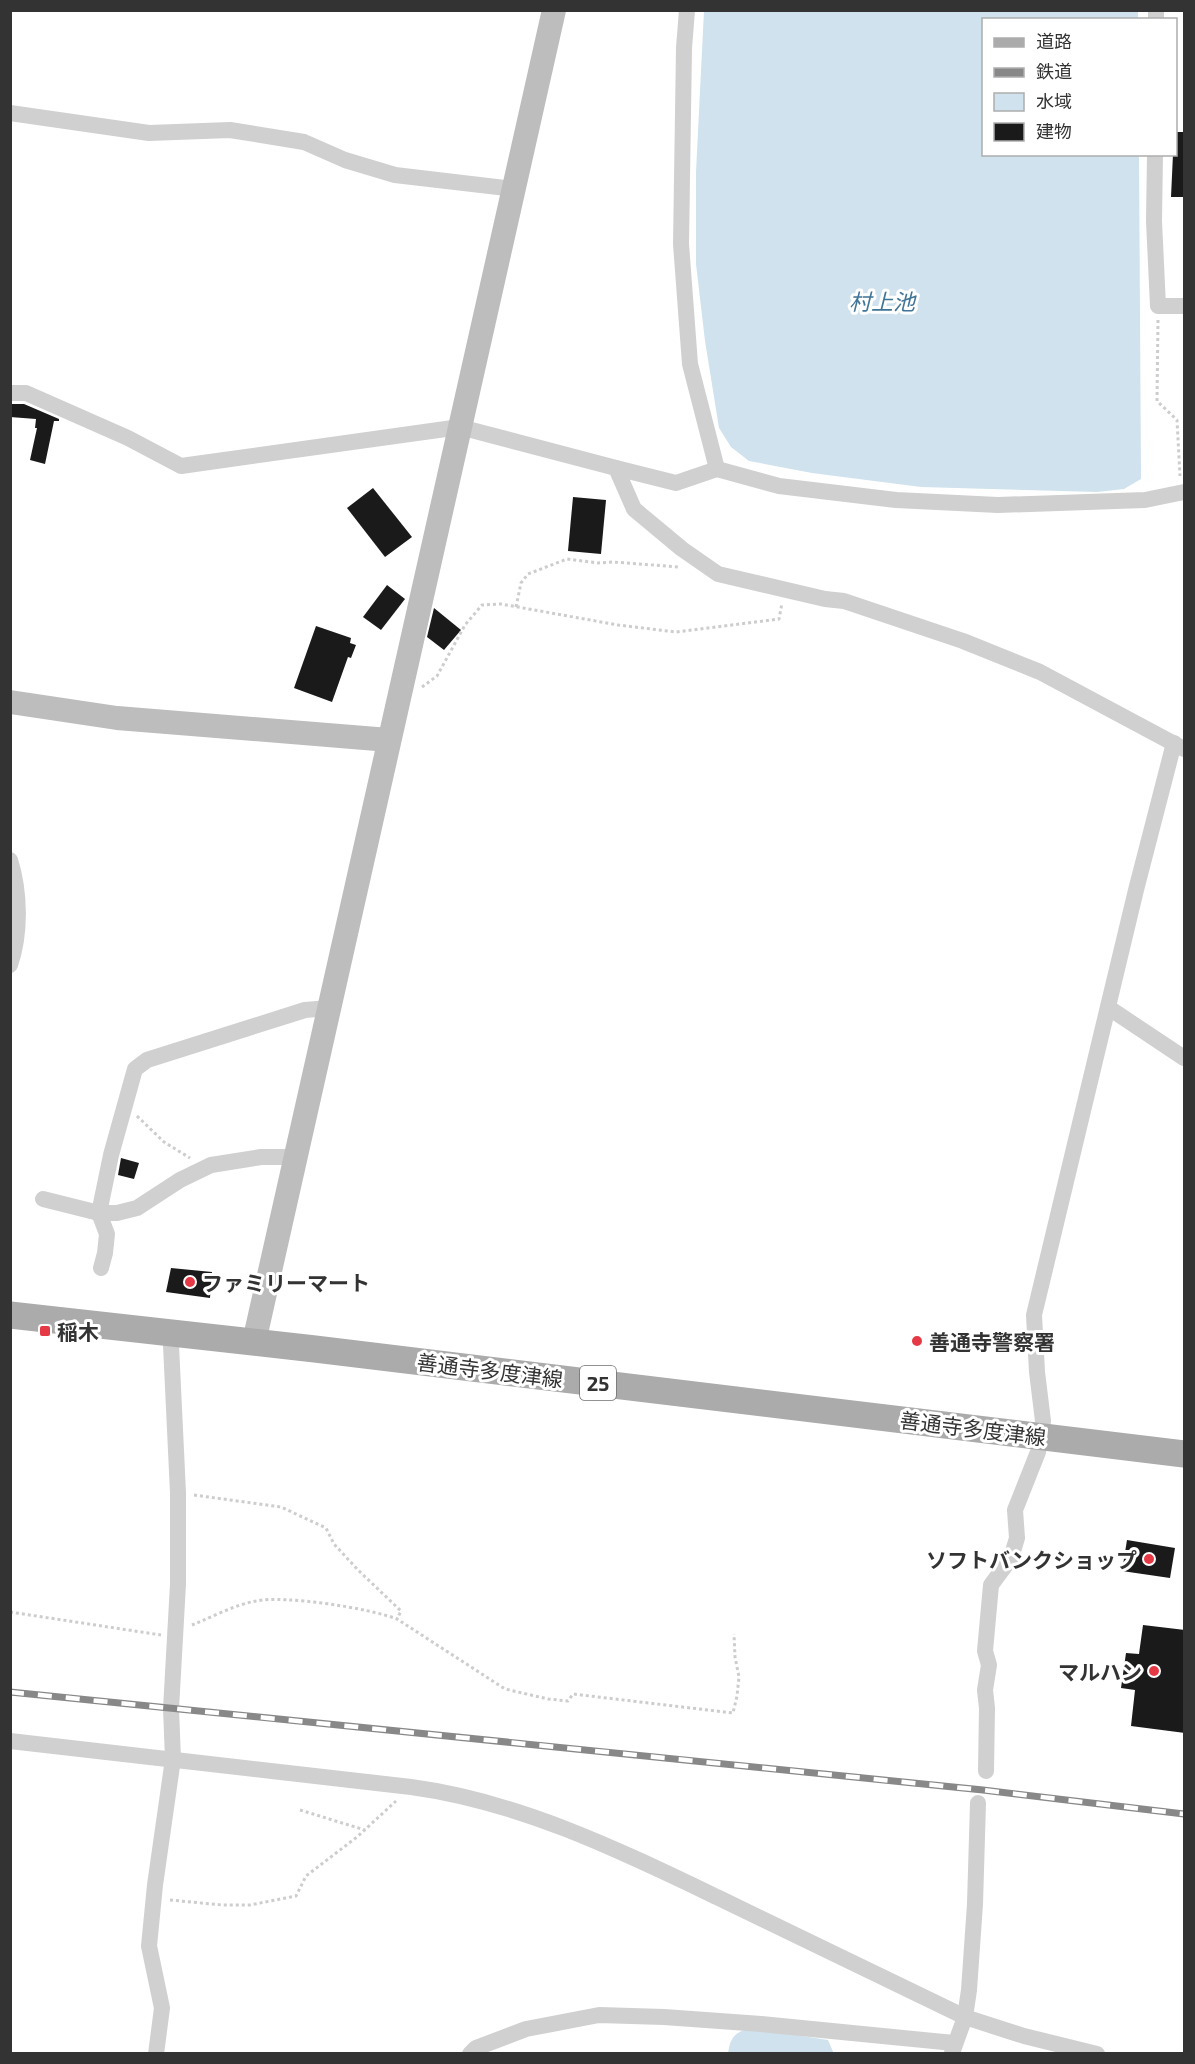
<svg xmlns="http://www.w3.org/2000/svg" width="1195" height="2064" font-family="'Exo 2','Noto Sans JP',sans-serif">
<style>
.water{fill:#cfe2ee}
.building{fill:#1a1a1a}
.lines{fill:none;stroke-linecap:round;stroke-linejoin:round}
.path{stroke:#cdcdcd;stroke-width:3;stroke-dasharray:3 3;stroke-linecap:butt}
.street{stroke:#d0d0d0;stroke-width:16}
.secondary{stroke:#bdbdbd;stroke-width:24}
.primary{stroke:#ababab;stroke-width:27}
.rail-casing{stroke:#888;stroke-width:7}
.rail{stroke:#fff;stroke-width:4.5;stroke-dasharray:14;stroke-linecap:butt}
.poi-dot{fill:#e63946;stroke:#fff;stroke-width:2}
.labels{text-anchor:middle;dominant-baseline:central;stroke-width:6;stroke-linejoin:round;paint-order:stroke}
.shield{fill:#fff;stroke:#707070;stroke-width:1.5}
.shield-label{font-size:20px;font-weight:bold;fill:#333}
.poi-label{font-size:21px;font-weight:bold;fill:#333;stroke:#fff;text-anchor:start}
.street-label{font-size:21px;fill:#333;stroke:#fff}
.water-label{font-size:22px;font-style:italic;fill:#3f7597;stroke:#fff}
</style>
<rect width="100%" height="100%" fill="#fff"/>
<!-- water -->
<g class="water">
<polygon points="704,11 1138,11 1138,19 984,20 984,154 1139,155 1141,479 1124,489 1097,492 921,487 812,473 749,461 731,447 719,428 705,341 696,264 696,172"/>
<path d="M751,2028L828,2040L834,2054H728C730,2037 735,2032 751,2028Z"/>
</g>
<!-- building -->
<g class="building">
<polygon points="1176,132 1185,132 1185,197 1171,197 1173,154 1176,154"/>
<polygon points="10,404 24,404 59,419 59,421 54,421 45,464 30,460 37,428 35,428 36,419 10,417"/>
<polygon points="373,488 412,537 385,557 347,508"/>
<polygon points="573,497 606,500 601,554 568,551"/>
<polygon points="387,585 405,599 381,630 363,617"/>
<polygon points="434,608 461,630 444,650 427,637"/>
<polygon points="316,626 351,638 350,643 356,645 351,658 348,657 332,702 294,688"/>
<polygon points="121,1158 139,1163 134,1179 118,1175"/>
<polygon points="171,1268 212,1272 210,1298 166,1292"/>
<polygon points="1127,1540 1175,1548 1170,1578 1122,1571"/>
<polygon points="1143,1625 1185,1630 1185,1733 1131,1726 1135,1690 1121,1688 1126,1653 1139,1654"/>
</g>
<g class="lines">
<!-- path -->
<g class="path">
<polyline points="1158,320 1157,401 1177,420 1180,476"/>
<polyline points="516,607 521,583 528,574 567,559 598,563 613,562 679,567"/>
<polyline points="422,687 437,676 465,625 482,605 501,604 618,625 676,632 779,619 782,603"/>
<polyline points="137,1116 164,1142 190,1158"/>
<polyline points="194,1495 281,1507 326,1528 334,1544 358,1570 401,1611 397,1619"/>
<polyline points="10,1612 161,1635"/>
<path d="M192,1625C212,1617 234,1605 256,1601C284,1595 369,1608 397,1619L505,1689L548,1699L568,1701L573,1694L733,1713L737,1696L739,1677L735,1657L734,1634"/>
<polyline points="300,1810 365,1830"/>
<polyline points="170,1900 222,1905 250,1905 296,1896 306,1876 357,1837 396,1801"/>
</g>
<!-- street -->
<g class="street">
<polyline points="1156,20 1156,10"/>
<polyline points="10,113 149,133 230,130 304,142 345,160 395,175 514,189"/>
<polyline points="1155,154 1154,221 1158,306 1184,306"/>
<polyline points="10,393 26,393 128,438 181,466 460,427 616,468 634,509 682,549 718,574 825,599 844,601 963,641 1040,672 1184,749"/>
<polyline points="616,468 676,483 717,469 690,364 681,244 684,48 687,10"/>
<polyline points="717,469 779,486 896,500 998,505 1145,500 1184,492"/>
<path d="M10,860C20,892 21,933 10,965"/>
<polyline points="1109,1008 1184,1058"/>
<polyline points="43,1199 99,1213 117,1213 137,1208 180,1180 211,1165 261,1157 296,1157"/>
<polyline points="101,1268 105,1253 107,1234 99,1213 111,1155 135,1069 147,1060 305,1010 329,1008"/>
<path d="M10,1741L411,1787C522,1802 623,1852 723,1900C803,1939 884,1978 965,2017L1024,2036L1097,2054"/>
<polyline points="986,1771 987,1708 985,1690 989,1665 985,1651 991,1585 1011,1558 1017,1538 1015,1510 1038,1452 1043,1421 1037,1372 1034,1315 1136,890 1174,743"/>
<polyline points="952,2053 965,2017 969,1990 975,1904 978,1803"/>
<polyline points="156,2054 162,2008 149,1946 155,1885 173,1759 171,1709 178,1584 178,1493 171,1345 173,1334"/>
<polyline points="470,2054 476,2048 526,2029 599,2015 664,2017 761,2024 954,2043"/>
</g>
<!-- secondary -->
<g class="secondary">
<polyline points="10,702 117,718 389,740"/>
<polyline points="254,1342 554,10"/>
</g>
<!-- primary -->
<polyline class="primary" points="10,1315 315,1349 1184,1454"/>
<!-- rail casing -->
<g class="rail-casing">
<polyline id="rail" points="10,1692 983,1790 1184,1814"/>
</g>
<!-- rail -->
<use href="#rail" class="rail"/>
</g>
<!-- markers -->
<g class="poi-dot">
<circle cx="190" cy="1282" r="6"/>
<rect x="39" y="1325" width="12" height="12" rx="3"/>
<circle cx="917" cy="1341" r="6"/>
<circle cx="1149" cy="1559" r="6"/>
<circle cx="1154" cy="1671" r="6"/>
</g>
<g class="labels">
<!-- shield labels -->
<rect class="shield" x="580" y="1366" width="36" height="34" rx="4.5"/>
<g class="shield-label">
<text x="598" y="1383">25</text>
</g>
<!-- poi labels -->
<g class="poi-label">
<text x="202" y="1282">ファミリーマート</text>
<text x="57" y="1331">稲木</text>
<text x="929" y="1341">善通寺警察署</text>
<text x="1137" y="1559" text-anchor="end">ソフトバンクショップ</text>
<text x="1142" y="1671" text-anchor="end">マルハン</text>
</g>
<!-- street labels -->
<g class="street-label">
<text transform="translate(490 1370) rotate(7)">善通寺多度津線</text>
<text transform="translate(973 1428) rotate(7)">善通寺多度津線</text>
</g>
<!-- water labels -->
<g class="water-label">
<text x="882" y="301">村上池</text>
</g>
</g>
<!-- border -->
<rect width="1195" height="2064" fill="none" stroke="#333333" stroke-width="24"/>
<!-- legend -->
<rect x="982" y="18" width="195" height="138" fill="#ffffff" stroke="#adadad" stroke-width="1.5"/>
<rect x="994" y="38" width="30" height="9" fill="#ababab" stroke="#adadad" stroke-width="1.5"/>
<text x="1036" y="48" font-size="18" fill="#333333">道路</text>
<rect x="994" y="68" width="30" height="9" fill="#888888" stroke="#adadad" stroke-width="1.5"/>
<text x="1036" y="78" font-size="18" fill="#333333">鉄道</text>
<rect x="994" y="93" width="30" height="18" fill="#cfe2ee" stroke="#adadad" stroke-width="1.5"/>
<text x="1036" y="108" font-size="18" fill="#333333">水域</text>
<rect x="994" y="123" width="30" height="18" fill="#1a1a1a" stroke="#adadad" stroke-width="1.5"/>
<text x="1036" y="138" font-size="18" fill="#333333">建物</text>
</svg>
